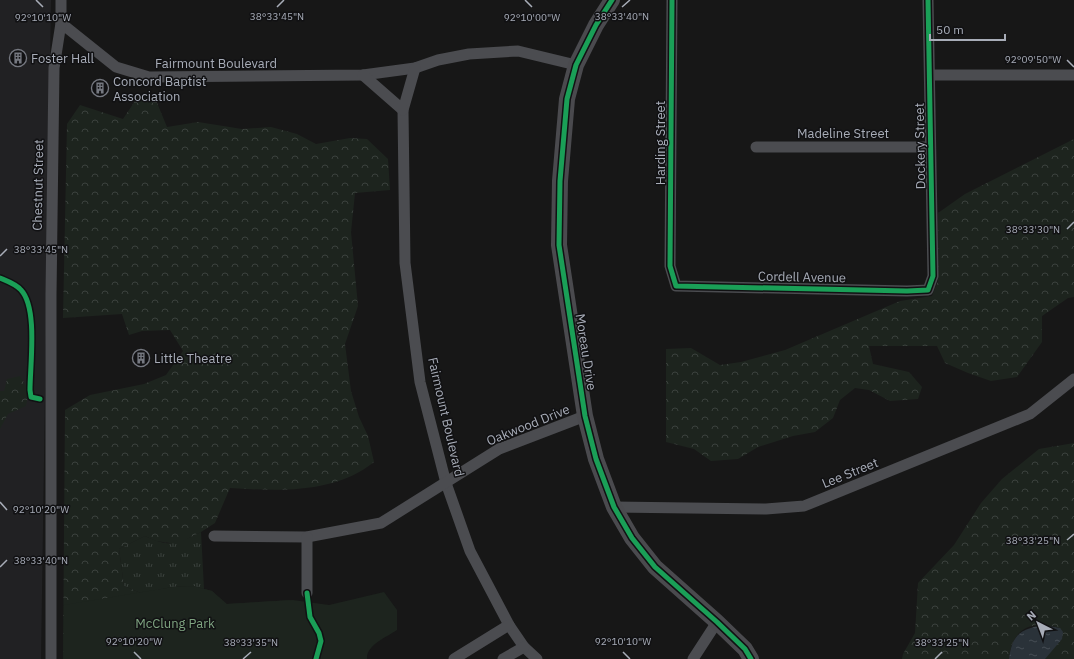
<svg xmlns="http://www.w3.org/2000/svg" width="1074" height="659" font-family="'IBM Plex Sans',sans-serif">
<style>
.built{fill:#212123}
.grass{fill:url(#grass-tufts)}
.forest{fill:url(#forest-crowns)}
.green{fill:#1d241e}
.water{fill:url(#water-ripples)}
.lines{fill:none;stroke-linecap:round;stroke-linejoin:round}
.minor{stroke:#4b4c50;stroke-width:11}
.secondary{stroke:#4a4a4e;stroke-width:16}
.cycleway-casing{stroke:#111113;stroke-width:8}
.cycleway{stroke:#1a9f57;stroke-width:5}
.ticks{fill:none;stroke:#a8adb8;stroke-width:1.5}
.labels{text-anchor:middle;dominant-baseline:central;stroke-width:3;stroke-linejoin:round;paint-order:stroke}
.poi-label{font-size:13px;fill:#a8adb8;stroke:#111113;text-anchor:start}
.street-label{font-size:13px;fill:#a8adb8;stroke:#111113}
.park-label{font-size:13px;fill:#7ea380;stroke:#111113}
.ticks-label{font-size:10px;text-anchor:middle;fill:#a8adb8;stroke:#111113;stroke-width:3;stroke-linejoin:round;paint-order:stroke}
</style>
<defs>
<pattern id="grass-tufts" width="24" height="20" patternUnits="userSpaceOnUse"><rect width="24" height="20" fill="#1d241e"/><path d="M3 7l-1-3M5 7V3M7 7l1-3M15 17l-1-3M17 17v-4M19 17l1-3" fill="none" stroke="#3b413d"/></pattern>
<pattern id="forest-crowns" width="20" height="18" patternUnits="userSpaceOnUse"><rect width="20" height="18" fill="#1d241e"/><path d="M2 6a3 3 0 1 1 6 0M12 15a3 3 0 1 1 6 0" fill="none" stroke="#3b413d"/></pattern>
<pattern id="water-ripples" width="26" height="14" patternUnits="userSpaceOnUse"><rect width="26" height="14" fill="#2a3239"/><path d="M2 4q2-2 4 0t4 0M15 11q2-2 4 0t4 0" fill="none" stroke="#464d54"/></pattern>
</defs>
<rect width="100%" height="100%" fill="#171717"/>
<!-- built -->
<polygon class="built" points="0,0 51,0 41,659 0,659"/>
<!-- grass -->
<path class="grass" d="M201,532L204,589L193,586L173,587L141,593L124,586L119,549L145,536C170,548 177,544 201,532Z"/>
<!-- forest -->
<g class="forest">
<path d="M137,98H155L167,127L198,122L242,129L271,127L297,134L316,144L350,138L367,139L388,159L390,190L355,193L351,232L358,306L345,344L351,391L359,417L368,436L374,462C334,494 279,491 230,488L215,523L201,532L177,544L156,541L145,536L119,549L124,586L141,593L173,587L193,586L212,591L226,604L293,600L63,659L65,410L90,395L144,384L166,375L183,351L170,330L142,331L129,335L122,314L63,318L67,124L80,105L123,119Z"/>
<polygon points="1074,139 1074,297 1068,298 1042,316 1042,342 1017,377 991,381 968,373 945,363 937,346 869,346 873,364 909,372 922,387 918,399 890,401 869,390 855,388 840,400 833,418 815,432 793,436 758,447 738,459 711,461 694,449 666,442 666,349 691,348 720,365 741,362 785,350 900,301 932,296 938,281 938,213 965,194"/>
<polygon points="20,376 29,391 26,406 8,414 0,429 0,391 4,391 7,379"/>
<path d="M1074,443V659H1045L1060,628C1031,620 1012,628 1009,659H902L903,654L915,633L918,583L954,545L981,503L1002,479L1039,449Z"/>
</g>
<!-- green -->
<path class="green" d="M193,586L212,591L227,604L293,600L329,605L384,592L397,610V630C387,637 366,645 367,659H63L64,605L173,587Z"/>
<!-- water -->
<path class="water" d="M1042,625L1060,628L1063,632L1062,639L1045,659H1009C1012,635 1019,630 1042,625Z"/>
<g class="lines">
<!-- minor -->
<g class="minor">
<polyline points="672,0 670,266 676,286 907,291 928,290 933,276 928,0"/>
<polyline points="61,23 116,67 149,77 363,75 415,68 438,60 469,54 518,51 576,65"/>
<polyline points="415,68 403,110 405,263 420,382 446,483 470,551 509,625 524,647 537,659"/>
<polyline points="363,75 403,110"/>
<polyline points="930,75 1074,75"/>
<polyline points="756,147 930,147"/>
<polyline points="614,507 766,509 804,506 1030,414 1074,379"/>
<polyline points="214,536 307,537 381,523 499,449 585,416"/>
<polyline points="307,593 307,537"/>
<polyline points="51,659 51,295 54,68 61,23 61,0"/>
<polyline points="454,659 509,625"/>
<polyline points="503,659 524,647"/>
<polyline points="693,659 717,622"/>
</g>
<!-- secondary -->
<polyline class="secondary" points="612,0 596,25 576,65 567,99 560,181 559,245 585,416 596,459 614,507 632,538 655,567 717,622 745,649 751,659"/>
<!-- cycleway casing -->
<g class="cycleway-casing">
<g id="cycleway">
<polyline points="612,0 596,25 576,65 567,99 560,181 559,245 585,416 596,459 614,507 632,538 655,567 717,622 745,649 751,659"/>
<polyline points="672,0 670,266 676,286 907,291 928,290 933,276 928,0"/>
<path d="M0,278C7,281 16,284 21,290C38,308 30,365 30,390L31,397L40,399"/>
<polyline points="307,593 310,617 319,633 321,641 316,659"/>
</g>
</g>
<!-- cycleway -->
<use href="#cycleway" class="cycleway"/>
</g>
<!-- ticks -->
<path class="ticks" d="M36,0L43,7M525,0L532,7M277,7L284,0M622,7L630,0M1067,60L1074,67M1067,229L1074,222M0,256L7,249M0,502L7,510M1067,540L1074,534M0,567L7,560M134,652L141,659M623,652L630,659M243,659L251,652M935,659L942,652"/>
<!-- icons -->
<defs>
<g id="building-ring" transform="scale(0.9)"><circle r="9.5" fill="#111113" stroke="#757880" stroke-width="1.5"/><path d="M-4-6H4V6H1V3H-1V6H-4ZM-2.5-4.3h1.7v1.8h-1.7ZM.8-4.3h1.7v1.8H.8ZM-2.5-1h1.7V.8h-1.7ZM.8-1h1.7V.8H.8Z" fill="#757880"/></g>
</defs>
<g fill-rule="evenodd">
<use href="#building-ring" x="18" y="58"/>
<use href="#building-ring" x="100" y="88"/>
<use href="#building-ring" x="141" y="358"/>
</g>
<g class="labels">
<!-- poi labels -->
<g class="poi-label">
<text x="31" y="58">Foster Hall</text>
<text x="113" y="81">Concord Baptist<tspan x="113" dy="15">Association</tspan></text>
<text x="154" y="358">Little Theatre</text>
</g>
<!-- street labels -->
<g class="street-label">
<text x="216" y="63">Fairmount Boulevard</text>
<text x="843" y="133">Madeline Street</text>
<text transform="translate(660 143) rotate(-90)">Harding Street</text>
<text transform="translate(920 146) rotate(-91)">Dockery Street</text>
<text transform="translate(38 185) rotate(-89)">Chestnut Street</text>
<text transform="translate(802 277) rotate(1)">Cordell Avenue</text>
<text transform="translate(586 352) rotate(81)">Moreau Drive</text>
<text transform="translate(446 417) rotate(77)">Fairmount Boulevard</text>
<text transform="translate(528 425) rotate(-22)">Oakwood Drive</text>
<text transform="translate(850 473) rotate(-22)">Lee Street</text>
</g>
<!-- park labels -->
<g class="park-label">
<text x="175" y="623">McClung Park</text>
</g>
</g>
<g class="ticks-label">
<text x="277" y="20">38°33'45"N</text>
<text x="622" y="20">38°33'40"N</text>
<text x="43" y="21">92°10'10"W</text>
<text x="532" y="21">92°10'00"W</text>
<text x="1033" y="63">92°09'50"W</text>
<text x="1033" y="233">38°33'30"N</text>
<text x="41" y="253">38°33'45"N</text>
<text x="41" y="513">92°10'20"W</text>
<text x="1033" y="544">38°33'25"N</text>
<text x="41" y="564">38°33'40"N</text>
<text x="134" y="645">92°10'20"W</text>
<text x="623" y="645">92°10'10"W</text>
<text x="251" y="646">38°33'35"N</text>
<text x="942" y="646">38°33'25"N</text>
</g>
<!-- north arrow -->
<g transform="translate(1038 623) rotate(318)" stroke="#111113" stroke-width="3" paint-order="stroke">
<path d="M0-3L7 15L0 10L-7 15Z" fill="#a8adb8"/>
<text y="-6" font-size="11" font-weight="bold" text-anchor="middle" fill="#a8adb8">N</text>
</g>
<!-- scale -->
<path d="M930 34v6h75v-6" fill="none" stroke="#a8adb8" stroke-width="2"/>
<text x="936" y="34" font-size="12" fill="#a8adb8" stroke="#111113" stroke-width="3" paint-order="stroke">50 m</text>
</svg>
